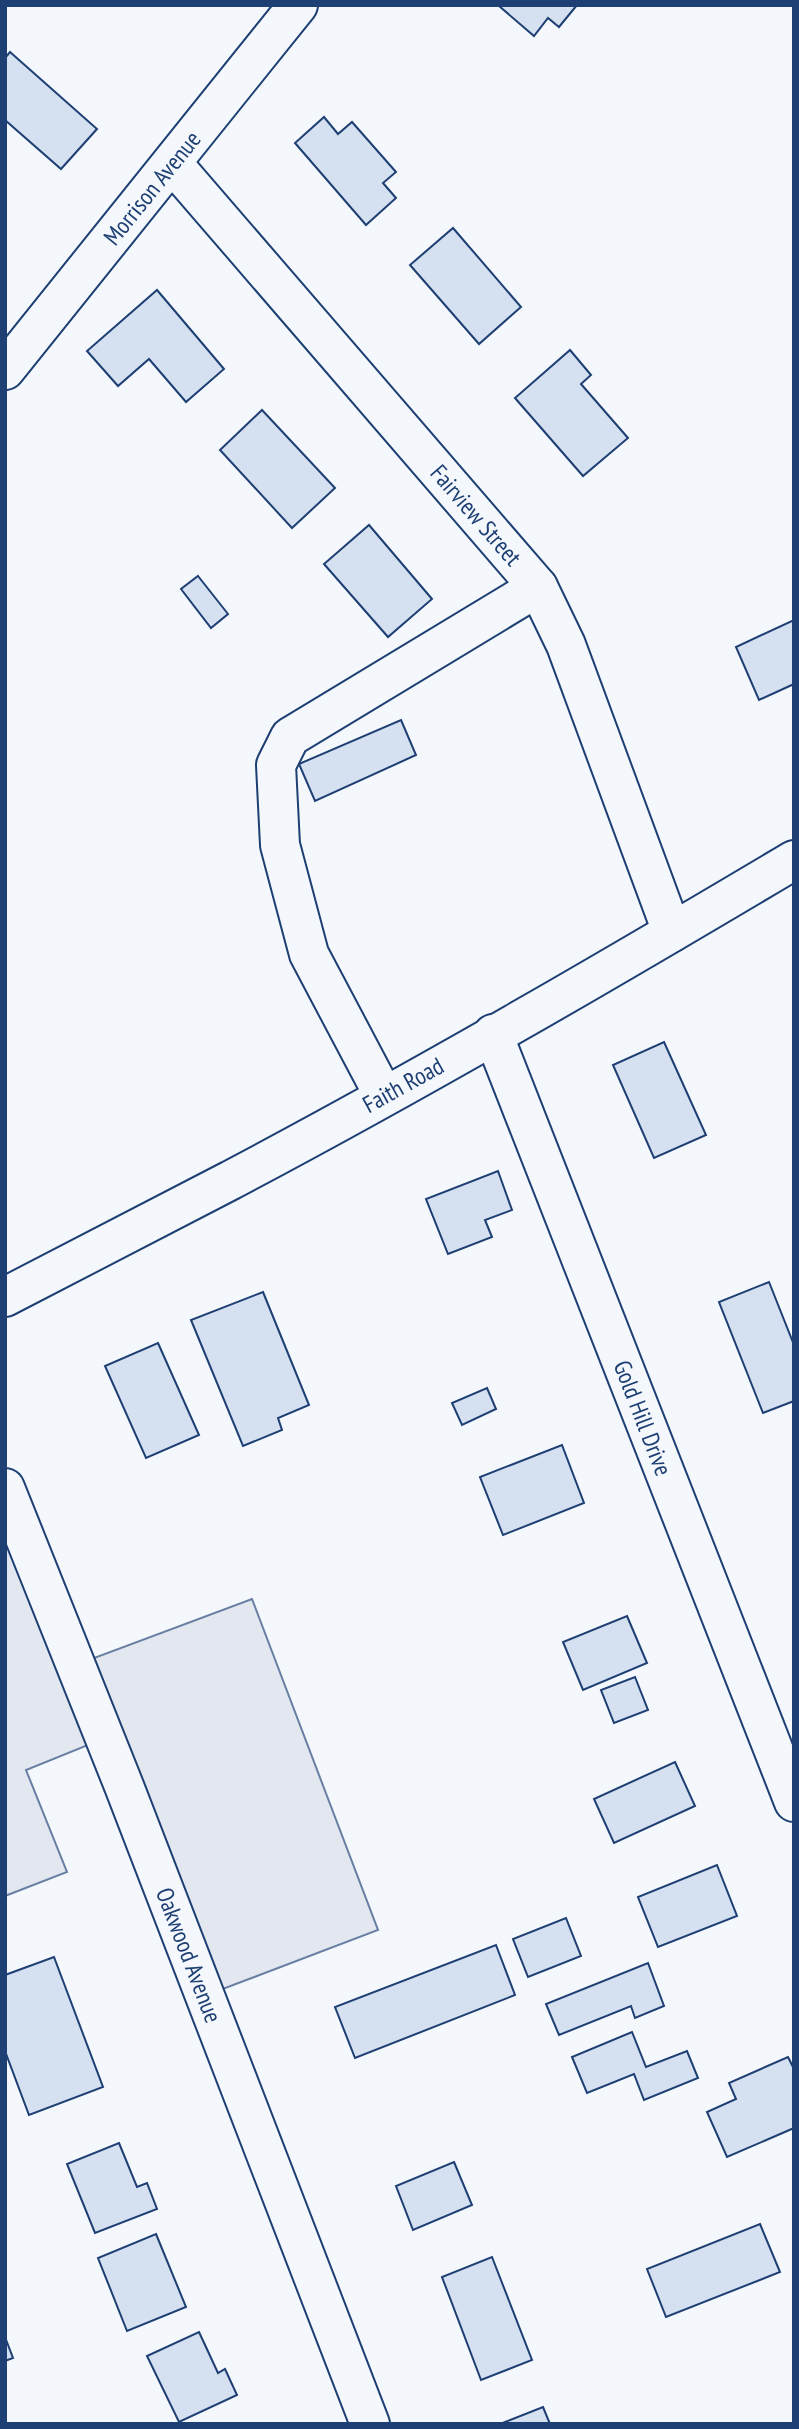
<svg xmlns="http://www.w3.org/2000/svg" width="799" height="2429" font-family="'PT Sans Narrow',sans-serif">
<style>
.parking{fill:#e3e8f0;stroke:#687fa3;stroke-width:2}
.building{fill:#d5e0f0;stroke:#1d3f73;stroke-width:2}
.lines{fill:none;stroke-linecap:round;stroke-linejoin:round}
.minor-casing{stroke:#1d3f73;stroke-width:42}
.major-casing{stroke:#1d3f73;stroke-width:42}
.minor{stroke:#f4f7fb;stroke-width:38}
.major{stroke:#f4f7fb;stroke-width:38}
.labels{text-anchor:middle;dominant-baseline:central;stroke-width:5;stroke-linejoin:round;paint-order:stroke}
.street-label{font-size:24px;fill:#1d3f73;stroke:#f4f7fb}
</style>
<rect width="100%" height="100%" fill="#f4f7fb"/>
<!-- parking -->
<g class="parking">
<polygon points="5,1525 93,1743 26,1770 67,1872 5,1896"/>
<polygon points="252,1599 378,1930 220,1990 94,1658"/>
</g>
<!-- building -->
<g class="building">
<polygon points="577,5 559,27 548,18 534,36 499,6"/>
<polygon points="10,52 97,129 61,169 5,120 5,58"/>
<polygon points="324,117 338,134 352,122 396,172 383,183 396,198 366,225 295,143"/>
<polygon points="453,228 521,307 479,344 410,265"/>
<polygon points="157,290 224,369 186,402 149,359 118,386 87,351"/>
<polygon points="570,350 591,375 581,384 628,438 583,476 515,398"/>
<polygon points="262,410 335,488 292,528 220,450"/>
<polygon points="369,525 432,599 388,637 324,564"/>
<polygon points="198,576 228,614 211,628 181,589"/>
<polygon points="794,620 794,684 759,700 736,647"/>
<polygon points="401,720 416,755 315,801 299,764"/>
<polygon points="664,1042 706,1135 654,1158 613,1065"/>
<polygon points="498,1171 512,1210 485,1220 492,1237 448,1254 426,1199"/>
<polygon points="769,1282 794,1345 794,1401 763,1413 719,1302"/>
<polygon points="263,1292 309,1405 278,1418 282,1430 243,1446 191,1320"/>
<polygon points="158,1343 199,1435 146,1458 105,1366"/>
<polygon points="487,1388 496,1409 462,1425 452,1403"/>
<polygon points="562,1445 584,1503 503,1535 480,1477"/>
<polygon points="627,1616 647,1663 583,1690 563,1642"/>
<polygon points="635,1677 648,1710 614,1723 601,1690"/>
<polygon points="675,1762 695,1806 614,1843 594,1799"/>
<polygon points="717,1865 737,1916 658,1947 638,1897"/>
<polygon points="566,1918 581,1956 528,1977 513,1939"/>
<polygon points="496,1945 515,1995 355,2058 335,2007"/>
<polygon points="54,1957 103,2087 29,2115 5,2051 5,1975"/>
<polygon points="648,1963 664,2006 635,2018 631,2006 559,2035 546,2004"/>
<polygon points="632,2032 646,2067 687,2051 698,2078 644,2100 634,2074 587,2093 572,2057"/>
<polygon points="788,2057 794,2069 794,2128 727,2157 707,2112 736,2099 729,2083"/>
<polygon points="119,2143 137,2187 147,2183 157,2209 95,2233 67,2164"/>
<polygon points="454,2162 472,2205 413,2230 396,2186"/>
<polygon points="760,2224 780,2272 666,2317 647,2269"/>
<polygon points="156,2234 186,2307 127,2331 98,2258"/>
<polygon points="492,2257 532,2360 481,2380 442,2277"/>
<polygon points="199,2332 218,2373 225,2369 237,2395 179,2422 147,2356"/>
<polygon points="5,2337 13,2358 5,2361"/>
<polygon points="543,2407 550,2424 500,2424"/>
</g>
<g class="lines">
<!-- minor casing -->
<g class="minor-casing">
<g id="minor">
<polyline points="172,163 538,587 566,645 672,932"/>
<polyline points="5,370 298,5"/>
<polyline points="493,1034 794,1802"/>
<polyline points="384,1096 309,954 280,845 276,765 290,737 538,587"/>
<polyline points="5,1488 124,1786 370,2424"/>
</g>
</g>
<!-- major casing -->
<g class="major-casing">
<path id="major" d="M5,1297C81,1258 156,1219 231,1180C422,1079 609,970 794,860"/>
</g>
<!-- minor -->
<use href="#minor" class="minor"/>
<!-- major -->
<use href="#major" class="major"/>
</g>
<g class="labels">
<!-- street labels -->
<g class="street-label">
<text transform="translate(152 188) rotate(-51)">Morrison Avenue</text>
<text transform="translate(476 515) rotate(49)">Fairview Street</text>
<text transform="translate(403 1085) rotate(-29)">Faith Road</text>
<text transform="translate(643 1418) rotate(69)">Gold Hill Drive</text>
<text transform="translate(189 1955) rotate(69)">Oakwood Avenue</text>
</g>
</g>
<!-- border -->
<rect width="799" height="2429" fill="none" stroke="#1d3f73" stroke-width="14"/>
</svg>
